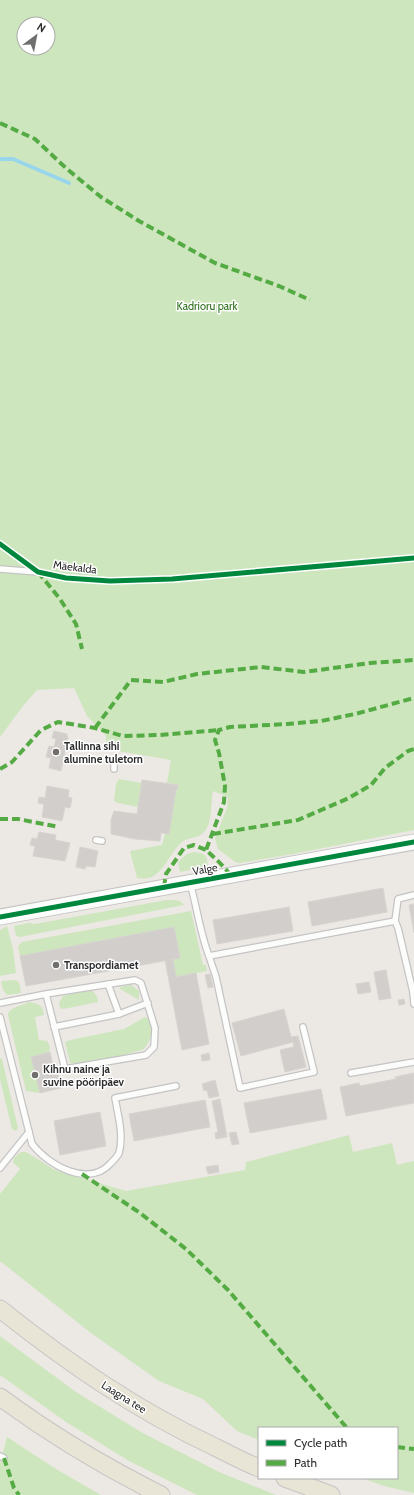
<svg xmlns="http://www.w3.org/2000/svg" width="414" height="1495" font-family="Cabin,sans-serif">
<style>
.green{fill:#cee6be;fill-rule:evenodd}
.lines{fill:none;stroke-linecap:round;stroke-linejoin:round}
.stream{stroke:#99d6ec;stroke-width:4}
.building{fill:#d1cecb;stroke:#d7d4d0}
.lane-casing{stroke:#c5c4c5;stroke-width:8}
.secondary-casing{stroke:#c5c4c5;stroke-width:17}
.primary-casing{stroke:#c6c5c4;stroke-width:19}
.lane{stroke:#fcfcfb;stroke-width:5.5}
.secondary{stroke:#fcfcfb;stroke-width:15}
.primary{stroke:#e8e4d6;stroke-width:17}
.quiet{stroke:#54ab44;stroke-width:4;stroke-dasharray:8 4;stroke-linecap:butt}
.cycleway-casing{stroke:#fff;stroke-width:8}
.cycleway{stroke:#00873e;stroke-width:5}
.poi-dot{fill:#706f6e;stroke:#fff;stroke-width:1.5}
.labels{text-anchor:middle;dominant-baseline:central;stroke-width:3;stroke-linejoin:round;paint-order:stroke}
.park-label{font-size:11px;fill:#2c6e1b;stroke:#fff}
.street-label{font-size:11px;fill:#2e2e2e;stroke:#fff}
.poi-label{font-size:11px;font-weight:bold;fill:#2e2e2e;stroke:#fff;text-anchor:start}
</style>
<rect width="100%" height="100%" fill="#ece8e4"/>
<!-- green -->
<g class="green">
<path d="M0,0H414V830L293,854L240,863L235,862L218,849L215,838L227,808L228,797L213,791C211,801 212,819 207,828C199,841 190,835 181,843C171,852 166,867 155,875C150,879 144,879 137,878L130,851L162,845L178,785L167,783L171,760L106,749V736L87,716L74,688L37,690L23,706L0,737ZM24,24H48V48H24Z"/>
<polygon points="119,779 142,783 138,807 118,803 114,801 116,784"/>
<polygon points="194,852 201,853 206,856 208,866 180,872 178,862 187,854"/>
<path d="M167,900C174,900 180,899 184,905L20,937L16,936L14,926L29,923L35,924Z"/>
<polygon points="191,911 203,965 206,965 207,971 176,977 173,959 174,927 20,956 18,946 22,942"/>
<polygon points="7,926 13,949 16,973 0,976 0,930"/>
<path d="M14,980C21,981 20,987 21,993L7,995L3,990L1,981Z"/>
<polygon points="131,985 139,991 139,1000 120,989 120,987"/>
<path d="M90,990C95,992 98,997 98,1002L63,1009L60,1008L59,1003L63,996Z"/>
<path d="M29,1002C39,1004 43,1005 44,1015L35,1017L39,1040L47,1041L50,1047L49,1052L31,1057L40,1093L26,1091L8,1015C9,1007 22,1006 29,1002Z"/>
<path d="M145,1017L151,1019C154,1031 151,1040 144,1049C130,1054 82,1066 70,1063L65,1042L70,1040L124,1029Z"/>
<polygon points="0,1058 2,1059 18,1128 16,1131 12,1129 0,1079"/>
<polygon points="349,1135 353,1152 392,1143 397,1165 414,1161 414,1493 384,1486 362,1478 397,1478 397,1428 259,1428 259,1440 237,1431 203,1399 159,1381 91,1333 0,1261 0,1194 20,1169 13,1162 14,1158 21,1152 26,1152 55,1170 126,1191 245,1170 246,1162"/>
<polygon points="0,1336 76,1392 141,1432 219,1472 276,1495 197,1495 129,1461 66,1422 0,1375"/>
<polygon points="7,1437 56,1469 101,1495 0,1495 0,1464"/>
</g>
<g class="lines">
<!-- stream -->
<polyline class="stream" points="0,159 13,159 69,183"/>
</g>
<!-- building -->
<g class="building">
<polygon points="54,731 67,734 67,736 68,737 61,771 49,768 51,758 46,757 49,746 54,747 56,739 52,738"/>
<polygon points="142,780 178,785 177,790 176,790 169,834 161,833 160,841 135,839 111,834 111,820 114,811 137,814"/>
<polygon points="47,786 69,790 68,797 72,798 70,808 65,807 62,821 42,817 44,804 38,803 39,797 45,798"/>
<polygon points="39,832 56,835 55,840 70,843 65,861 33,856 35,846 30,845 32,838 37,839"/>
<polygon points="80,847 98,851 95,867 86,866 85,869 76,867"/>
<polygon points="383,888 387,912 312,926 308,902"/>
<polygon points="414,904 414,933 409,905"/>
<polygon points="289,907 293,931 217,944 213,920"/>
<polygon points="174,927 180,958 26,986 20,956"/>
<polygon points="173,959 176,977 196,973 209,1044 182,1050 165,960"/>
<polygon points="386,970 391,998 379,1000 374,972"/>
<polygon points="210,974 213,987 208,988 205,975"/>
<polygon points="369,982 371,992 358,994 356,984"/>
<polygon points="404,999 405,1004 399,1005 398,1000"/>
<polygon points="284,1009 291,1037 298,1036 306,1067 285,1072 280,1050 294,1047 293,1042 241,1056 232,1023"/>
<polygon points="50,1052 55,1075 58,1074 61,1088 40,1093 31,1057"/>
<polygon points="209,1053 210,1060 202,1061 201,1055"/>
<polygon points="414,1073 414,1103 346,1116 340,1087 359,1083 360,1086 396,1079 395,1077"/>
<polygon points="215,1080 219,1096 209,1098 207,1090 204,1091 202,1084"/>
<polygon points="321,1089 327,1119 250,1133 244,1103"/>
<polygon points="220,1099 227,1137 216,1139 215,1133 218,1132 212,1101"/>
<polygon points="205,1100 210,1127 134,1141 129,1114"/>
<polygon points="100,1112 106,1146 60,1155 54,1121"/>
<polygon points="236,1132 239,1144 232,1145 229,1133"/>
<polygon points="218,1165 219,1172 208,1174 206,1167"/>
</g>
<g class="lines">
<!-- lane casing -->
<g class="lane-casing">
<g id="lane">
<polyline points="0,569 38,572"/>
<polyline points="114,769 114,764"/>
<polyline points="96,840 102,841"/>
<path d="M190,883C197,907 200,933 209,956L395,921L398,928L413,992H414"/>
<polyline points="395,921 398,899 414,895"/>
<polyline points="209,956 216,977 240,1088 314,1072 303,1027"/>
<polyline points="108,984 119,1014"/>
<polyline points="413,992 414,1004"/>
<polyline points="0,1003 46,994 135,980 141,983 155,1028 154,1047 146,1055 65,1069 46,994"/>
<path d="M0,1017L32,1144C49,1166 89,1188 111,1163C114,1160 117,1157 119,1153C124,1136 118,1115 115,1098L176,1086"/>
<polyline points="54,1027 119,1014 148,1003"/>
<polyline points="351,1073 414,1062"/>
<polyline points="0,1168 29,1132"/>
<polyline points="0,1456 4,1458"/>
</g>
</g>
<!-- secondary casing -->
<g class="secondary-casing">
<polyline id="secondary" points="0,917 414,842"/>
</g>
<!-- primary casing -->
<g class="primary-casing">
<g id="primary">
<path d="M0,1309C68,1363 136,1410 215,1447C229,1454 244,1462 259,1468"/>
<path d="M0,1397C50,1434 105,1467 161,1495"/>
<polyline points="285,1478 331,1495"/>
</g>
</g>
<!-- lane -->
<use href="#lane" class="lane"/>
<!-- secondary -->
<use href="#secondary" class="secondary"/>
<!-- primary -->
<use href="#primary" class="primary"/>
<!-- quiet -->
<g class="quiet">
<polyline points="0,123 35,139 67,169 101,197 139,221 215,263 279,286 310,300"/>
<polyline points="38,572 60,599 76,624 82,649"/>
<polyline points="95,728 131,680 163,682 197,674 261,667 304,672 370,663 414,660"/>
<polyline points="0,769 12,762 41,730 58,722 95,728 123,736 160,735 219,730"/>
<polyline points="0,819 18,819 59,827"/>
<polyline points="213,834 298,820 349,798 371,785 385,768 408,751 414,749"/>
<polyline points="231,875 218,861 206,850 224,802 225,786 219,753 215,740 219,730 230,727 287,724 321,721 355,714 414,698"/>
<polyline points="164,887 166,874 184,848 194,845 206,850"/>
<polyline points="82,1174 140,1213 186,1249 228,1290 347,1428"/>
<polyline points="397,1447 414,1449"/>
<polyline points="4,1458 14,1488 19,1495"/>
</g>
<!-- cycleway casing -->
<g class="cycleway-casing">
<g id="cycleway">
<polyline points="0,544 38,572 66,578 110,581 172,579 414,558"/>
<polyline points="0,917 414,842"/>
</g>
</g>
<!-- cycleway -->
<use href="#cycleway" class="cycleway"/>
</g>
<!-- markers -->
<g class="poi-dot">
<circle cx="56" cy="752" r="4"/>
<circle cx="56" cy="965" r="4"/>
<circle cx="35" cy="1075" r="4"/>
</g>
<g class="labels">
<!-- park labels -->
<g class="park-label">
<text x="207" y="306">Kadrioru park</text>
</g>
<!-- street labels -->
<g class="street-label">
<text transform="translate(75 567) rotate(7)">Mäekalda</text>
<text transform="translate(205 869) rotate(-10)">Valge</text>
<text transform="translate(124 1397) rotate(32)">Laagna tee</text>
</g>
<!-- poi labels -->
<g class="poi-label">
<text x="64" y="746">Tallinna sihi<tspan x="64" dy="13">alumine tuletorn</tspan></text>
<text x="64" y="965">Transpordiamet</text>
<text x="43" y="1069">Kihnu naine ja<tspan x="43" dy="13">suvine pööripäev</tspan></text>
</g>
</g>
<!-- legend -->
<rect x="258" y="1427" width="140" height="52" fill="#ffffff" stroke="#ababab"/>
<rect x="266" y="1440" width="20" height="6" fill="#00873e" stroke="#ababab"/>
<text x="294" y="1447" font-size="12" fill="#2e2e2e">Cycle path</text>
<rect x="266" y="1460" width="20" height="6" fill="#54ab44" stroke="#ababab"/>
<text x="294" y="1467" font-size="12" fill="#2e2e2e">Path</text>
<!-- north arrow -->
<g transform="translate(36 36) rotate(32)"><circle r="19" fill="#ffffff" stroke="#ababab"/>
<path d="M0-3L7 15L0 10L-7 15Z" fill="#706f6e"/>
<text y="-6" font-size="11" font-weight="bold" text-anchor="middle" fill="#2e2e2e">N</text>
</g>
</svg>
